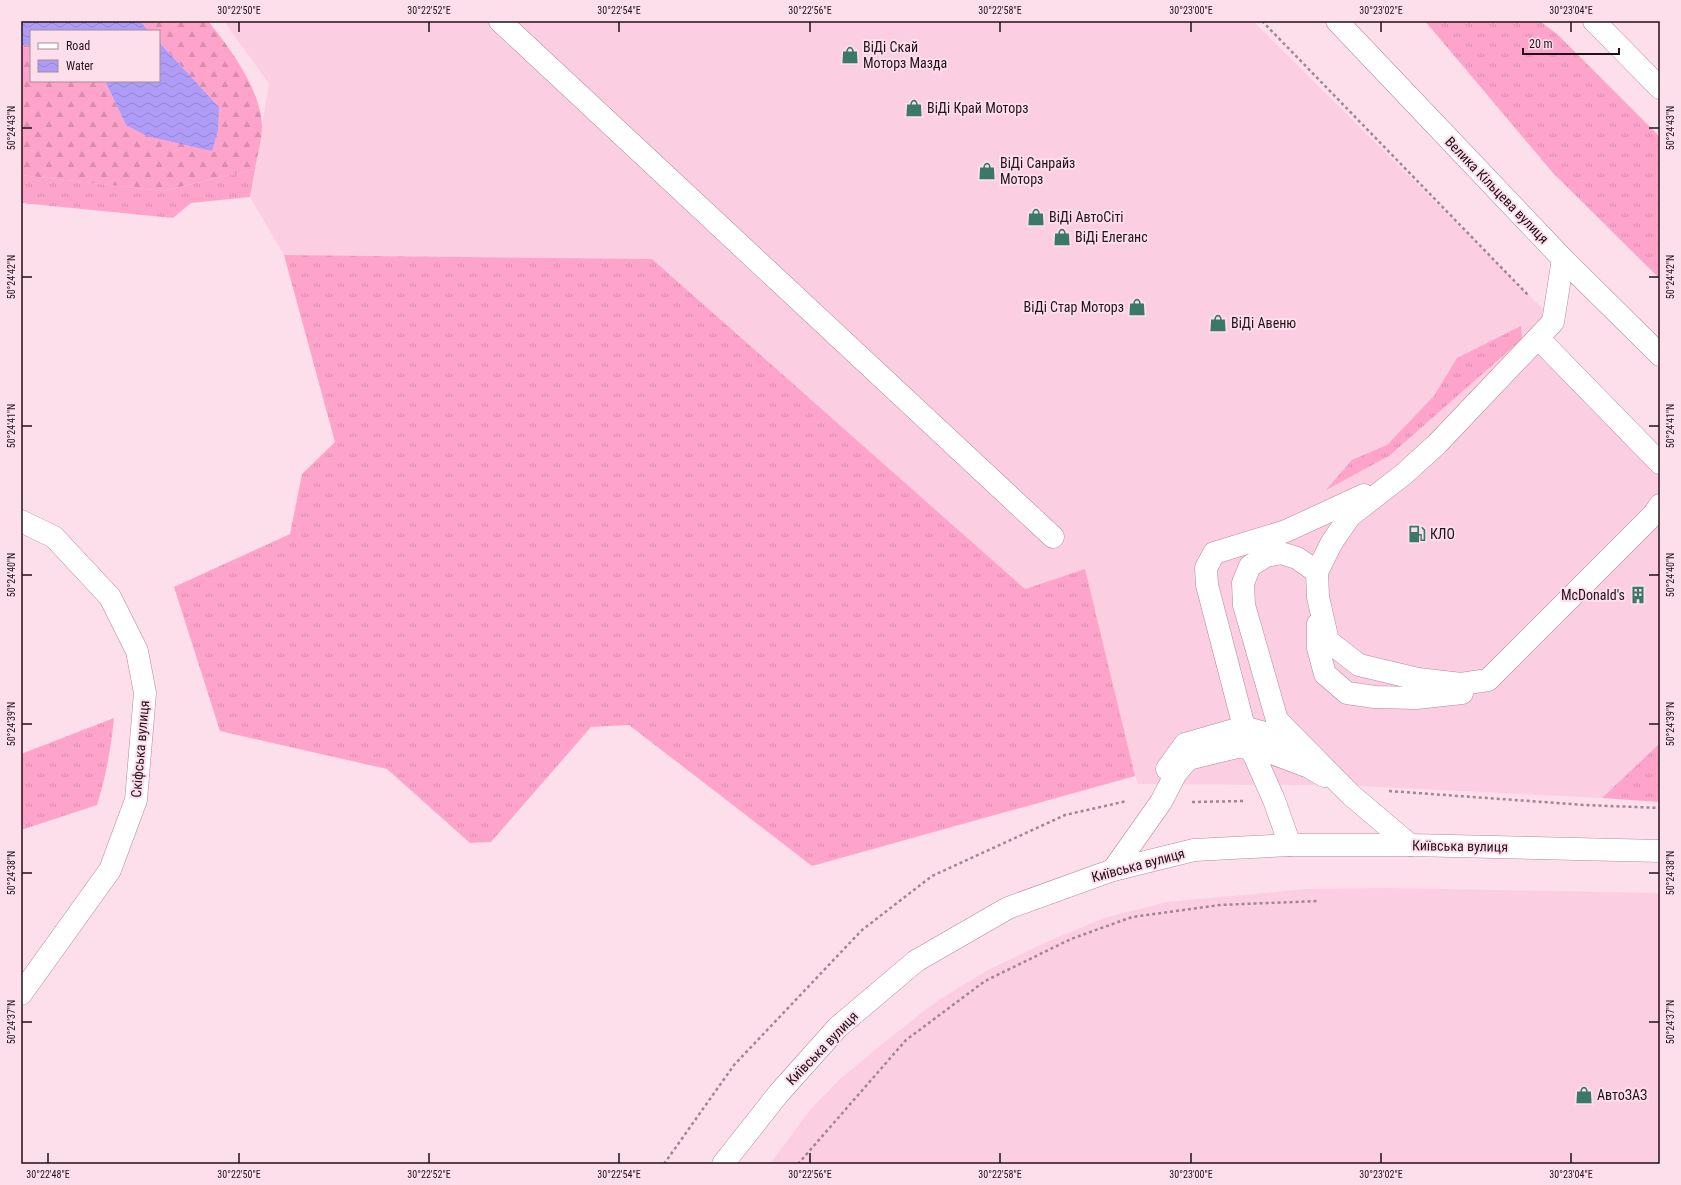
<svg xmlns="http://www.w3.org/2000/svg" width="1681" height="1185" font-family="'Roboto Condensed',sans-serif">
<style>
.built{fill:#fccee1}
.grass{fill:url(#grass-tufts)}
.forest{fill:url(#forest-firs)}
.water{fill:url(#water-waves)}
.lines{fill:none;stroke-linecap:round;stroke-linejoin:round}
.minor-casing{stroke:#b6899b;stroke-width:23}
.major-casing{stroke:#b6899b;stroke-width:23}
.highway-casing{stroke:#b6899b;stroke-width:23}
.path{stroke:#9f8691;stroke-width:2.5;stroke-dasharray:3 3;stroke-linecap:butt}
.minor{stroke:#fff;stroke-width:22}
.major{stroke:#fff;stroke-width:22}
.highway{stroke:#fff;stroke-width:22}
.ticks{fill:none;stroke:#221119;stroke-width:1.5}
.labels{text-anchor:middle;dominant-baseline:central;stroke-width:4;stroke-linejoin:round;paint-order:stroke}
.poi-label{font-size:14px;fill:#221119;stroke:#fddfeb;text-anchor:start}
.street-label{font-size:14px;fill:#221119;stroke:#fddfeb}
.neatline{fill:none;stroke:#221119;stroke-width:1.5}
.ticks-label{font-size:10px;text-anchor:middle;fill:#221119}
</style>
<defs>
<pattern id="grass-tufts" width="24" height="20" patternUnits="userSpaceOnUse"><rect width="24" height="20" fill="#fea4cb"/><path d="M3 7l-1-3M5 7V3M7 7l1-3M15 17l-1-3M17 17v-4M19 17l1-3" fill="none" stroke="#d98cae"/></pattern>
<pattern id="forest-firs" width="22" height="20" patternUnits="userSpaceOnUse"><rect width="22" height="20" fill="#fea4cb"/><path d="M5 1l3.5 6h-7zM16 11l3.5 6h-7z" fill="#d98cae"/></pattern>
<pattern id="water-waves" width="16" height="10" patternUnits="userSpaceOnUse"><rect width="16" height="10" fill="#af9cf7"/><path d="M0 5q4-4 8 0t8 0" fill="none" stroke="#9685d3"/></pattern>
</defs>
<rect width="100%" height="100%" fill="#fddfeb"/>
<!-- built -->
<g class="built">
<polygon points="224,21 1253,21 1545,311 1542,320 1522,339 1660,475 1660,743 1602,798 1341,785 1138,784 1132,766 1085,569 1025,589 652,259 284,255 250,197 269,84"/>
<polygon points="1385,888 1660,893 1660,1164 770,1164 810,1110 840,1079 886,1041 937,1001 988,970 1051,940 1107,917 1167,902 1307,889"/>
</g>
<!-- grass -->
<g class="grass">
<polygon points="1425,21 1540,21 1558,35 1660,137 1660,279 1553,173"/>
<polygon points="255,169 250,197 191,203 173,218 21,203 21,175 163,191"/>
<polygon points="284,255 652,259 1025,589 1085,569 1135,776 812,866 629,725 591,727 491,842 470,843 387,769 220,731 174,587 290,534 302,474 335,442"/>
<polygon points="1521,326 1522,339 1389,456 1326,490 1352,460 1387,445 1434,396 1457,358"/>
<path d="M114,718C111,748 106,776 97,805L21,830V754Z"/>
<polygon points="1660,743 1660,802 1602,798"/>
</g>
<!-- forest -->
<path class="forest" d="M140,21H208C230,48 261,90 262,126C262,140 257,155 255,169L163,191L21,175V45L31,46V81H105L126,125L219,107L159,42V31H149Z"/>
<!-- water -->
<g class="water">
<polygon points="21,21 140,21 149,31 31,31 31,46 21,45"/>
<polygon points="159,42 219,107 218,130 212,151 147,136 126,125 105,81 159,81"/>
</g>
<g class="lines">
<!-- minor casing -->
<g class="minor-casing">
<g id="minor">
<polyline points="500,21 1053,537"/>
<polyline points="1563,259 1553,322 1437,444 1404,474 1350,516 1332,542 1317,572 1318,597 1328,641 1359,665 1418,679 1461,684 1488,680 1653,515 1660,505"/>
<polyline points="1538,338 1660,463"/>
<polyline points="21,521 54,537 110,597 137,651 145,693 136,800 110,870 21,994"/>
<polyline points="1317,572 1297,558 1281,553 1266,556 1250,566 1243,583 1244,605 1277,720 1351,795 1410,845"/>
<polyline points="1318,624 1318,648 1325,674 1347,693 1375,697 1416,698 1462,693"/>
<polyline points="1167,769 1185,744 1244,727 1268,734 1293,754"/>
<polyline points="1290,845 1274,800 1251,748 1244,727 1207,585 1206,568 1214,553 1286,531 1364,495"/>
<polyline points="1113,870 1161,802 1176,773 1188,759 1237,747 1251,748 1269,752 1309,767 1324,776"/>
</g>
</g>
<!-- major casing -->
<g class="major-casing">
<polyline id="major" points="723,1164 779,1093 838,1027 916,961 1008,908 1113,870 1194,850 1290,845 1410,845 1660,851"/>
</g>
<!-- highway casing -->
<g class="highway-casing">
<g id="highway">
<polyline points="1337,21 1563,259 1660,355"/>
<polyline points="1594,21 1660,88"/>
</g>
</g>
<!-- path -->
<g class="path">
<polyline points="1262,21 1529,296"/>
<polyline points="1389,791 1585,805 1660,808"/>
<polyline points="1192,802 1245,801"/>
<polyline points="664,1164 734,1065 862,930 932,876 1065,815 1127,801"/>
<polyline points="798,1164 906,1040 985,981 1071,939 1132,917 1220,905 1317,901"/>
</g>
<!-- minor -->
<use href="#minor" class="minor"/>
<!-- major -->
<use href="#major" class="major"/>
<!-- highway -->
<use href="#highway" class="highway"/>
</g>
<!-- ticks -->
<path class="ticks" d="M239,22V32M429,22V32M619,22V32M810,22V32M1000,22V32M1191,22V32M1381,22V32M1571,22V32M22,128H32M1649,128H1659M22,277H32M1649,277H1659M22,426H32M1649,426H1659M22,575H32M1649,575H1659M22,724H32M1649,724H1659M22,873H32M1649,873H1659M22,1022H32M1649,1022H1659M48,1153V1163M239,1153V1163M429,1153V1163M619,1153V1163M810,1153V1163M1000,1153V1163M1191,1153V1163M1381,1153V1163M1571,1153V1163"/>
<!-- icons -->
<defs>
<g id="shop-bare" transform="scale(1.38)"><path d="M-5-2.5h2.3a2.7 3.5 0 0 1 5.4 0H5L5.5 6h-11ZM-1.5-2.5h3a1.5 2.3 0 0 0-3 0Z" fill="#3a7967" stroke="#fddfeb" stroke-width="2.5" paint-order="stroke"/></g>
<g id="fuel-bare" transform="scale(1.38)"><path d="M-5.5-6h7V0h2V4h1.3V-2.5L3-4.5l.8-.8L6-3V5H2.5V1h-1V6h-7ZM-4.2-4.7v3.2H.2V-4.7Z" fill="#3a7967" stroke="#fddfeb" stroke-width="2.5" paint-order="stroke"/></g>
<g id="building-bare" transform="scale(1.38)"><path d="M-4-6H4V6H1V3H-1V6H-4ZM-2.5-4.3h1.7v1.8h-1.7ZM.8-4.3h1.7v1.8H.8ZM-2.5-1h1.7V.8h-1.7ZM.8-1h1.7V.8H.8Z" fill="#3a7967" stroke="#fddfeb" stroke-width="2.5" paint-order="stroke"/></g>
</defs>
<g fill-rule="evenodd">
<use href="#shop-bare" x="850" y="55"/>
<use href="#shop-bare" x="914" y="108"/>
<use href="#shop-bare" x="987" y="171"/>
<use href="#shop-bare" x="1036" y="217"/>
<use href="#shop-bare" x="1062" y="237"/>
<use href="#shop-bare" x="1137" y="307"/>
<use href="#shop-bare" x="1218" y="323"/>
<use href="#fuel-bare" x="1417" y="534"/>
<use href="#building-bare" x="1638" y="595"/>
<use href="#shop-bare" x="1584" y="1095"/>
</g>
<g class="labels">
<!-- poi labels -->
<g class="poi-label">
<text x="863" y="47">ВіДі Скай<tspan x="863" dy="16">Моторз Мазда</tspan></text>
<text x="927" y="108">ВіДі Край Моторз</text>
<text x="1000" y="163">ВіДі Санрайз<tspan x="1000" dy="16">Моторз</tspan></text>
<text x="1049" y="217">ВіДі АвтоСіті</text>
<text x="1075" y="237">ВіДі Елеганс</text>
<text x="1124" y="307" text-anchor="end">ВіДі Стар Моторз</text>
<text x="1231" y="323">ВіДі Авеню</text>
<text x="1430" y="534">КЛО</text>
<text x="1625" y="595" text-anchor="end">McDonald's</text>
<text x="1597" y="1095">АвтоЗАЗ</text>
</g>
<!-- street labels -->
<g class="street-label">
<text transform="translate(1497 190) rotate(46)">Велика Кільцева вулиця</text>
<text transform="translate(140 749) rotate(-85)">Скіфська вулиця</text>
<text transform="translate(1460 846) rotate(1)">Київська вулиця</text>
<text transform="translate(1138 865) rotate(-15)">Київська вулиця</text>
<text transform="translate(822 1048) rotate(-46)">Київська вулиця</text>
</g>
</g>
<!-- border -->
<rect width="1681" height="1185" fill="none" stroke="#fddfeb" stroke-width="44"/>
<!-- legend -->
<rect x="30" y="30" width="130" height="52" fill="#fddfeb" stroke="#a58d97"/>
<rect x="38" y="43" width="20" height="6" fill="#ffffff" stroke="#a58d97"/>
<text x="66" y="50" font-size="12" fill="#221119">Road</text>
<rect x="38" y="60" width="20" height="12" fill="url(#water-waves)" stroke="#a58d97"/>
<text x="66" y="70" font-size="12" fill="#221119">Water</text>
<!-- scale -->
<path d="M1523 48v6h96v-6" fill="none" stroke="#221119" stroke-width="2"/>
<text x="1529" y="48" font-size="12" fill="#221119" stroke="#fddfeb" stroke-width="3" paint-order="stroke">20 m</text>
<rect x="22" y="22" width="1637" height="1141" class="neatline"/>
<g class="ticks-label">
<text x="239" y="14">30°22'50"E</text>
<text x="429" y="14">30°22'52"E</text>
<text x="619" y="14">30°22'54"E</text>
<text x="810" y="14">30°22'56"E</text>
<text x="1000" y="14">30°22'58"E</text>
<text x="1191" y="14">30°23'00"E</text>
<text x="1381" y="14">30°23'02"E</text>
<text x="1571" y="14">30°23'04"E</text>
<text transform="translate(11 128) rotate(-90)" y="4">50°24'43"N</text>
<text transform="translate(1670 128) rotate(-90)" y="4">50°24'43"N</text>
<text transform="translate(11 277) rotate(-90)" y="4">50°24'42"N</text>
<text transform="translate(1670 277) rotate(-90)" y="4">50°24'42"N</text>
<text transform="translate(11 426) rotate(-90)" y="4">50°24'41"N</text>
<text transform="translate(1670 426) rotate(-90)" y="4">50°24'41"N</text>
<text transform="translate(11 575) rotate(-90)" y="4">50°24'40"N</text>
<text transform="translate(1670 575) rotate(-90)" y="4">50°24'40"N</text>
<text transform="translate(11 724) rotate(-90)" y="4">50°24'39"N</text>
<text transform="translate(1670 724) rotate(-90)" y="4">50°24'39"N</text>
<text transform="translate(11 873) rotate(-90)" y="4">50°24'38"N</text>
<text transform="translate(1670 873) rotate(-90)" y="4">50°24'38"N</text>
<text transform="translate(11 1022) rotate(-90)" y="4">50°24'37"N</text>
<text transform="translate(1670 1022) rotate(-90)" y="4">50°24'37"N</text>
<text x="48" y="1178">30°22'48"E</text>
<text x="239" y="1178">30°22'50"E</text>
<text x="429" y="1178">30°22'52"E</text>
<text x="619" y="1178">30°22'54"E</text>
<text x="810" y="1178">30°22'56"E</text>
<text x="1000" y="1178">30°22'58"E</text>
<text x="1191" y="1178">30°23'00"E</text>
<text x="1381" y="1178">30°23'02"E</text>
<text x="1571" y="1178">30°23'04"E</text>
</g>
</svg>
